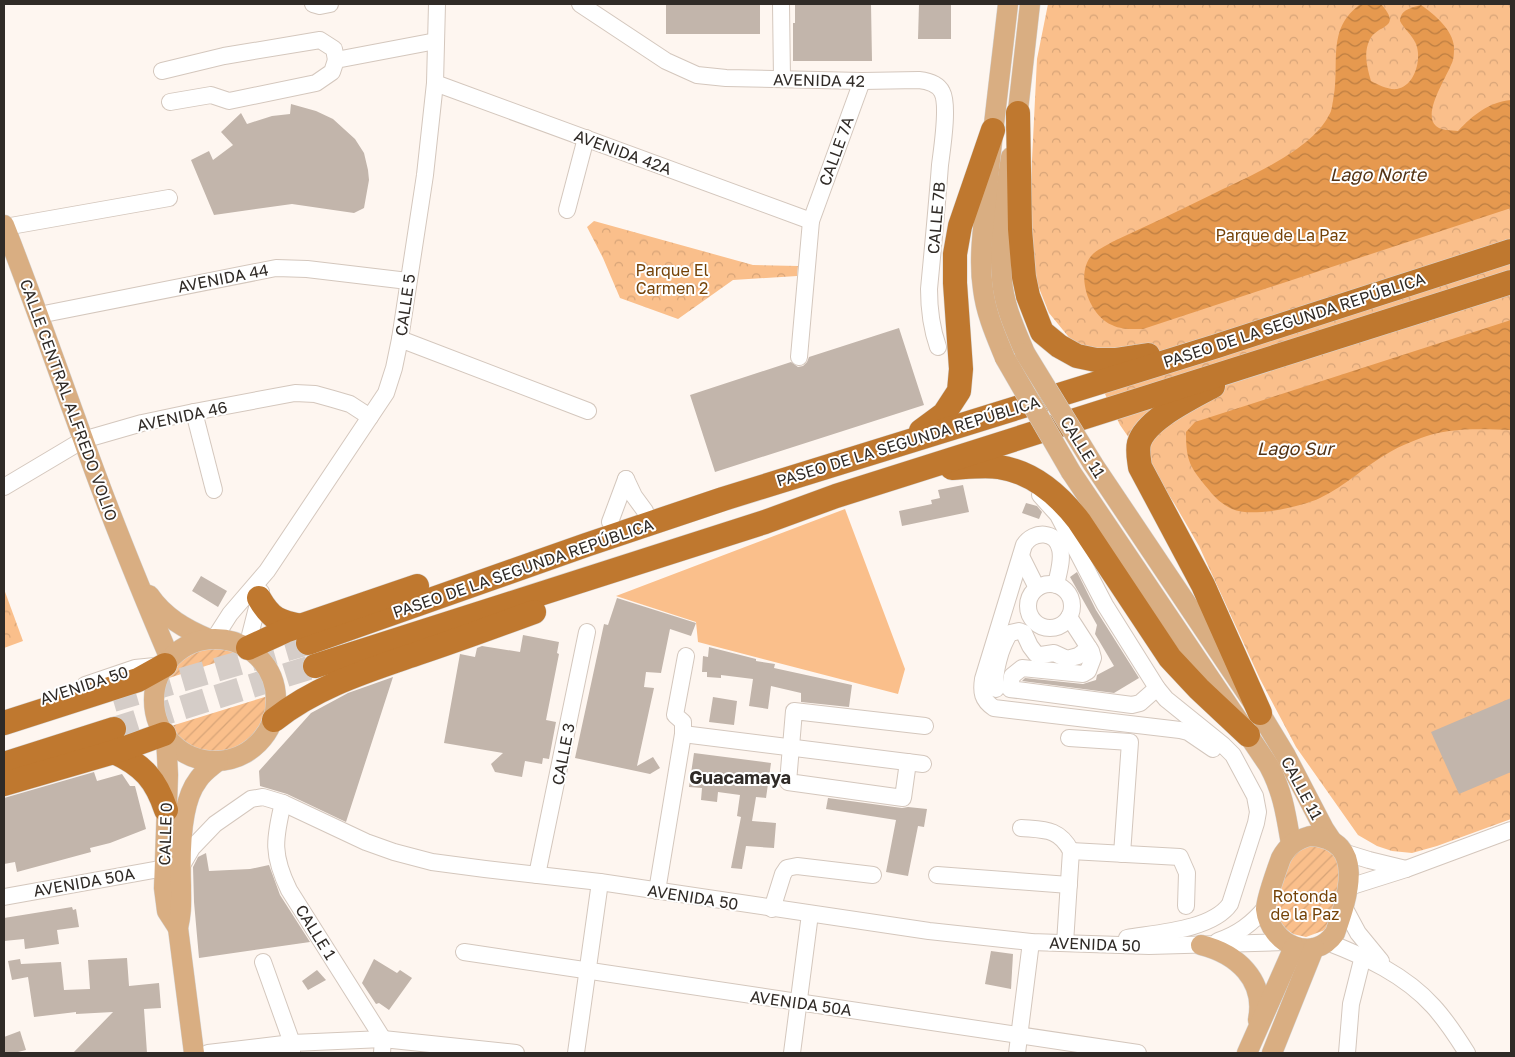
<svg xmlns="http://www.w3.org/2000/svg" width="1515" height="1057" font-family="'Golos Text',sans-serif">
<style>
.grass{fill:#fabf8b}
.park{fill:url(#park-crowns)}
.garden{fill:url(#garden-furrows)}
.water{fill:url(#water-waves)}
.building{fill:#c2b5ab}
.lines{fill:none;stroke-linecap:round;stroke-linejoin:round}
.highway-tunnel{stroke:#d5cdc8;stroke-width:24;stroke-dasharray:24 12;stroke-linecap:butt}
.minor-casing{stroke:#d4c7bd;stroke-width:18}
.major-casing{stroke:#d6d5d4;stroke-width:21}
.highway-casing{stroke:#d6d5d4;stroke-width:25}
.minor{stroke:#fff;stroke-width:16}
.major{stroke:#d9ae82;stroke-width:20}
.highway{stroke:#bf782f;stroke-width:24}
.major-bridge-casing{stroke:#d6d5d4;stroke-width:21;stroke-linecap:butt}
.major-bridge{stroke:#d9ae82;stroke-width:20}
.labels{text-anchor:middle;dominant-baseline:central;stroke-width:4;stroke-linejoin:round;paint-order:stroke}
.street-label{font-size:16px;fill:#302b27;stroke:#fff}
.park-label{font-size:16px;fill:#744207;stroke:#fff}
.water-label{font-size:18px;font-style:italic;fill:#533315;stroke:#fff}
.neighbourhood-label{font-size:18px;font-weight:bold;fill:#302b27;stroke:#fff}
</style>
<defs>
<pattern id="park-crowns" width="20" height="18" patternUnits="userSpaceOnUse" patternTransform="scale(1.25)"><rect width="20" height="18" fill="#fabf8b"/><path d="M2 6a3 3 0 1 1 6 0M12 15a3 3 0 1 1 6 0" fill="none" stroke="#d7a478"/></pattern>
<pattern id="garden-furrows" width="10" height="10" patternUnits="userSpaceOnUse" patternTransform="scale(1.25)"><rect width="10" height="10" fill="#fabf8b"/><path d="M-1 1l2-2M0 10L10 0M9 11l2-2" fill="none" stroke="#d7a478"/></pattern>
<pattern id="water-waves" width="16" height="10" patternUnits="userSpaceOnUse" patternTransform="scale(1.25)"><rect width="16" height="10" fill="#e6994f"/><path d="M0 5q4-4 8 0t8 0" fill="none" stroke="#bb7d42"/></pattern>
</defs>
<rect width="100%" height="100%" fill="#fef6f0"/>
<!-- grass -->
<polygon class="grass" points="845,509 905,669 898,694 698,642 696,622 616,596"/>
<!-- park -->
<g class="park">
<polygon points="1048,4 1511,4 1511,819 1437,846 1412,853 1392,851 1377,846 1358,835 1296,747 1260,679 1199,546 1174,503 1120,425 1090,363 1049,313 1029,263 1031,180 1037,59"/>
<polygon points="594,221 753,265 798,266 797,276 733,280 678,319 620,298 603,258 587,227"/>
<polygon points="4,589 23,641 4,648"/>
</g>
<!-- garden -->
<g class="garden">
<path d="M209,647H224L242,654L166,679C176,660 189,652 209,647Z"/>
<path d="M268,696C267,706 268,717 263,726C242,767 191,764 168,727Z"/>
<polygon points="1303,842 1340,852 1339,898 1325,930 1306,937 1293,934 1282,926 1275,913 1275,901 1291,853"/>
</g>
<!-- water -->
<g class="water">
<path d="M1361,4H1381C1403,29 1378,24 1370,39C1363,53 1367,67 1371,81C1379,85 1388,90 1397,89C1415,86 1422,59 1416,44C1413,36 1404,29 1400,21C1401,9 1411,8 1421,5C1434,14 1453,30 1454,47C1454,53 1454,60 1451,65C1446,78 1422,114 1436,126C1441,131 1451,130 1458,131C1473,115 1489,102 1511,100V208L1143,329C1133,329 1122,330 1112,325C1090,316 1074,275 1092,255C1096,250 1106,246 1112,242C1146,226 1181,210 1215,193C1248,177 1312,150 1329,115C1332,111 1332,105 1333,101C1341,64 1325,29 1361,4Z"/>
<path d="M1511,320V430C1484,429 1447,427 1421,438C1411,442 1400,446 1390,452C1366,465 1346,486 1320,498C1301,507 1252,518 1232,509C1223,505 1214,497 1209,490C1190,467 1186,462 1186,432L1195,422Z"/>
</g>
<!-- building -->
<g class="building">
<rect x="666" y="4" width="94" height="30"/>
<polygon points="795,4 871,4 872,61 793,61 793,23 795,23"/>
<polygon points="919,4 951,4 951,39 918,39"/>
<polygon points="291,104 316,111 333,119 355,139 364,153 368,170 369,180 364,208 354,213 292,204 214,215 191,160 209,151 213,160 233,145 221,132 241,113 247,124 272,116 290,114"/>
<polygon points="899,328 924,405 715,472 690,395 791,362 798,367 803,366 807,362 809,357"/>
<polygon points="963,485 969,512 902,526 899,511 932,504 931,500 940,498 938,490"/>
<polygon points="1026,503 1037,506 1042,512 1039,519 1022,513"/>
<polygon points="1077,572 1096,610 1139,678 1114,693 1022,681 1025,678 1083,684 1096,680 1097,675 1114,666 1095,634 1097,625 1070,577"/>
<polygon points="201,576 227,591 218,607 192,591"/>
<polygon points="617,598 696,623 691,636 670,629 661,673 646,672 644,687 654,688 637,766 653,757 660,768 650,774 575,758 604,624 608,625"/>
<polygon points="523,635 559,642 557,653 559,654 546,720 556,722 549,759 543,758 542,764 525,761 522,777 495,772 491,764 503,753 444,743 460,654 475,657 477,648 482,646 520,652"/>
<polygon points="709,647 756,659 756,661 775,664 774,668 852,685 849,707 801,702 801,693 771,686 768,709 749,706 753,679 721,675 721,678 707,677 707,672 702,672 703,656 708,657"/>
<polygon points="393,677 346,822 287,794 260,786 259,771 311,713 348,693"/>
<polygon points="713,697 737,701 734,725 709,722"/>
<polygon points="1511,698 1511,772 1459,794 1431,732"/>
<polygon points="694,753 771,763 766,798 756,797 752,821 776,823 774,848 746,846 742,869 731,868 741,817 737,816 740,795 718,792 717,802 701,800 702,788 689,787"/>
<polygon points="94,772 97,781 122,774 130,786 135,786 146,829 110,843 90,848 91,852 17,872 15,862 4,864 4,798"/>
<polygon points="828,798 902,808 908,807 927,809 924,827 918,826 908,876 886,872 896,820 826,809"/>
<polygon points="206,853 209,871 250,869 269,865 280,895 310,942 199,958 194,902 193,867 198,857"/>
<polygon points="72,907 73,910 76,909 79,927 57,930 59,944 25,949 24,939 4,941 4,918"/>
<polygon points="991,951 1013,954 1011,989 985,984"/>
<polygon points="127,958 129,986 159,983 161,1008 144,1009 147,1053 73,1053 113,1012 76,1014 76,1012 34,1017 28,977 12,980 8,961 20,959 21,964 61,962 64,990 90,989 88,960"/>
<polygon points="374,959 397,973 400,970 412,978 389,1010 379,1003 376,1004 362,983"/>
<polygon points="317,970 326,980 308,990 302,981"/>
<polygon points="20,1031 26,1050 14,1053 4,1053 4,1037"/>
</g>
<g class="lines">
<!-- highway-tunnel -->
<g class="highway-tunnel">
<polyline points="113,700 308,643"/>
<polyline points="114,729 315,666"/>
</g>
<!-- minor casing -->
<g class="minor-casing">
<g id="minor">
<polyline points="313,4 320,6 330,4"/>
<path d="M580,4L666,61L697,75L726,78L862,81L919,80C928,81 938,84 942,92C949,105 942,149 940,165C937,206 933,247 929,289C929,309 931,327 938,347"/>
<polyline points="781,4 782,79"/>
<polyline points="162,71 224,56 320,40 334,49 336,60"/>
<polyline points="435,83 811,221"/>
<polyline points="170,102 211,95 229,101 316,83 332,72 336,60 436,41"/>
<polyline points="567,210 586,138"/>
<polyline points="5,227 169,198"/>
<polyline points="39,315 276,268 307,269 408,281"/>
<polyline points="400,339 588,411"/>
<polyline points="799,357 811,221 862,81"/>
<polyline points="194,412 214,490"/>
<polyline points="626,479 634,496 645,511"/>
<polyline points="4,487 83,440 142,423 194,412 295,393 315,394 333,399 350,404 370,417"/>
<path d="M1040,495L1058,515L1105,605L1157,688L1166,699L1223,745L1233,755L1255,796L1258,812L1256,823L1230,904C1212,930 1156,933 1127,938"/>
<polyline points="610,522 626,479"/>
<polyline points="1021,556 1037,588"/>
<circle cx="1050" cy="606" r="22"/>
<path d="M1056,585C1058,574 1063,560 1060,549C1056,531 1034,530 1024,545L983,679C981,692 982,700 994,708L1180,730L1188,732L1213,749"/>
<polyline points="1069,617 1091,651 1093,658 1088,671 1083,674 1022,668 1012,676 1010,689 1132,705 1140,703 1157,688"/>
<polyline points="214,639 230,614 267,571 386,393 394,368 400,339 425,175 435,83 437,4"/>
<polyline points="247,647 261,592"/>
<polyline points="85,685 135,668 155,666"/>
<path d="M996,689C993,673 1001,646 1010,633L1019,631L1024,633L1030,646L1036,654L1041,655L1054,653L1067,659L1078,656L1089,648"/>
<polyline points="683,734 923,764"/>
<polyline points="1069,738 1130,742 1122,854"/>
<polyline points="908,762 903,798 788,782 794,711 925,726"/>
<path d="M283,803C274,840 272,855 289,890L383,1039L382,1053"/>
<path d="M1021,828C1044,830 1059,828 1071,851L1065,943"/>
<polyline points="1071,851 1180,857 1187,873 1186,906"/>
<polyline points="1343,852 1369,860 1406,869"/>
<polyline points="181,867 192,848 215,824 251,799 263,797 283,803 366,842 394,852 432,862 485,869 600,882 929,931 1031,942 1149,946 1285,942"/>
<polyline points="537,875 587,632"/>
<polyline points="937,875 1069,885"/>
<polyline points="1349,887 1406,869 1511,830"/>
<polyline points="657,891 683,734 683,722 675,715 686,656"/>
<polyline points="4,897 165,868"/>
<polyline points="1344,907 1358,933 1381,961"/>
<polyline points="772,909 783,874 787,868 797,866 873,875"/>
<path d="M1218,941C1238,934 1252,924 1266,907"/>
<path d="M1327,942C1366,957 1405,975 1433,1006C1446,1020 1457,1037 1467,1053"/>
<polyline points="464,952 1138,1053"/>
<polyline points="263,962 292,1043 292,1052"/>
<polyline points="208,1053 292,1043 383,1039 516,1053"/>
<polyline points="576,1053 600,882"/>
<polyline points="792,1053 810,914"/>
<polyline points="1017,1053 1031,942"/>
<polyline points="1347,1053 1351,1004 1363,956"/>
</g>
</g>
<!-- major casing -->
<g class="major-casing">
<g id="major">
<polyline points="1016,128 1030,4"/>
<path d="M1011,157C1005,197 998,239 1002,280C1004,306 1015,329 1025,353"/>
<path d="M4,225C32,296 57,368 83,439C109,513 139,586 170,659"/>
<path d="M1005,358C996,336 986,314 983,289C978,257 984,223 987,190C993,128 1001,66 1008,4"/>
<polyline points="1093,464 1260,713 1286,756 1324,829 1332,841"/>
<path d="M1071,472L1269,766C1283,792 1286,815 1291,844"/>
<path d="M149,595C164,617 185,629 209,639"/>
<circle cx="215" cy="700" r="61"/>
<polyline points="166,736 168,775 164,888 167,911 178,928"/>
<path d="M1310,836C1368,839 1347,899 1335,933C1313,965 1270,944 1266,909C1266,899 1277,869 1281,858C1288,845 1296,840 1310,836Z"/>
<path d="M1201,945C1237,954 1266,980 1258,1020"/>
<path d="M194,1053L178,928C182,911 181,903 181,886C180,857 180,803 198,780C203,772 211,767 218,761"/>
<polyline points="1247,1053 1294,947"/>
<polyline points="1272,1053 1314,948"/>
</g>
</g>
<!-- highway casing -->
<g class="highway-casing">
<g id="highway">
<polyline points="1018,113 1020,229 1024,277 1028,296 1042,332 1059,346 1077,356 1096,360 1115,360 1148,355"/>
<path d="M1213,386C1192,398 1146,419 1139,443C1137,451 1139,459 1140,467L1203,585L1260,713"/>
<polyline points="921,431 944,414 959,391 961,369 955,283 955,254 960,226 993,130"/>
<path d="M952,468C968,467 984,465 999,467C1033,472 1059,495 1079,521L1170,658L1199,689L1248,735"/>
<path d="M259,598C271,619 279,622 302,626"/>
<polyline points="308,643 586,545 723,499 1217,346 1511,251"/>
<polyline points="248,648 285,631 417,586"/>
<polyline points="315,666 765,522 836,496 1511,282"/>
<path d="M274,720C317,686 367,671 419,653C458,640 496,626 534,612"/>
<polyline points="4,723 138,680 165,665"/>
<path d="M114,752C143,765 156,780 166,810"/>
<polyline points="4,764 114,729"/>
<polyline points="4,784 114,752 164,734"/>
</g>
</g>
<!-- minor -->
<use href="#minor" class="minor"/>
<!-- major -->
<use href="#major" class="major"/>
<!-- highway -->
<use href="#highway" class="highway"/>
<!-- major-bridge casing -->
<g class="major-bridge-casing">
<g id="major-bridge">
<polyline points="1025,353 1093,464"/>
<polyline points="1005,358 1071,472"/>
</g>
</g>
<!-- major-bridge -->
<use href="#major-bridge" class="major-bridge"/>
</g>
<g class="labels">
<!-- street labels -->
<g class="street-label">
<text transform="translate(819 80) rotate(1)">AVENIDA 42</text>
<text transform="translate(836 151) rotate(-70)">CALLE 7A</text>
<text transform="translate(623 152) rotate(20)">AVENIDA 42A</text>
<text transform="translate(936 218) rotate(-85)">CALLE 7B</text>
<text transform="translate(223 278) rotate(-11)">AVENIDA 44</text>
<text transform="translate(405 305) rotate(-82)">CALLE 5</text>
<text transform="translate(1294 320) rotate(-18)">PASEO DE LA SEGUNDA REPÚBLICA</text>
<text transform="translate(69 400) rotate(70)">CALLE CENTRAL ALFREDO VOLIO</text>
<text transform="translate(182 416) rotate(-12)">AVENIDA 46</text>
<text transform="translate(908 441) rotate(-17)">PASEO DE LA SEGUNDA REPÚBLICA</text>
<text transform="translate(1083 447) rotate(58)">CALLE 11</text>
<text transform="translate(523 568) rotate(-19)">PASEO DE LA SEGUNDA REPÚBLICA</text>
<text transform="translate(84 685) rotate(-18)">AVENIDA 50</text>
<text transform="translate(563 754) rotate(-79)">CALLE 3</text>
<text transform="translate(1302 788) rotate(62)">CALLE 11</text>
<text transform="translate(165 834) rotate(-88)">CALLE 0</text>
<text transform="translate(84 882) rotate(-10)">AVENIDA 50A</text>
<text transform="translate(693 897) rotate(9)">AVENIDA 50</text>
<text transform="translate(316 932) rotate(58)">CALLE 1</text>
<text transform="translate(1095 944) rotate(2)">AVENIDA 50</text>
<text transform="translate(801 1003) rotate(8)">AVENIDA 50A</text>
</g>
<!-- park labels -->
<g class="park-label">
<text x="1281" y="235">Parque de La Paz</text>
<text x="672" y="270">Parque El<tspan x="672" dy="18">Carmen 2</tspan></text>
<text x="1305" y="896">Rotonda<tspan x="1305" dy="18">de la Paz</tspan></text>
</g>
<!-- water labels -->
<g class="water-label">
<text x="1378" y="174">Lago Norte</text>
<text x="1295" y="448">Lago Sur</text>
</g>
<!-- neighbourhood labels -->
<g class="neighbourhood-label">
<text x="740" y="777">Guacamaya</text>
</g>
</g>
<!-- border -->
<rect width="1515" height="1057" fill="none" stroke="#302b27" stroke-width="10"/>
</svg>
